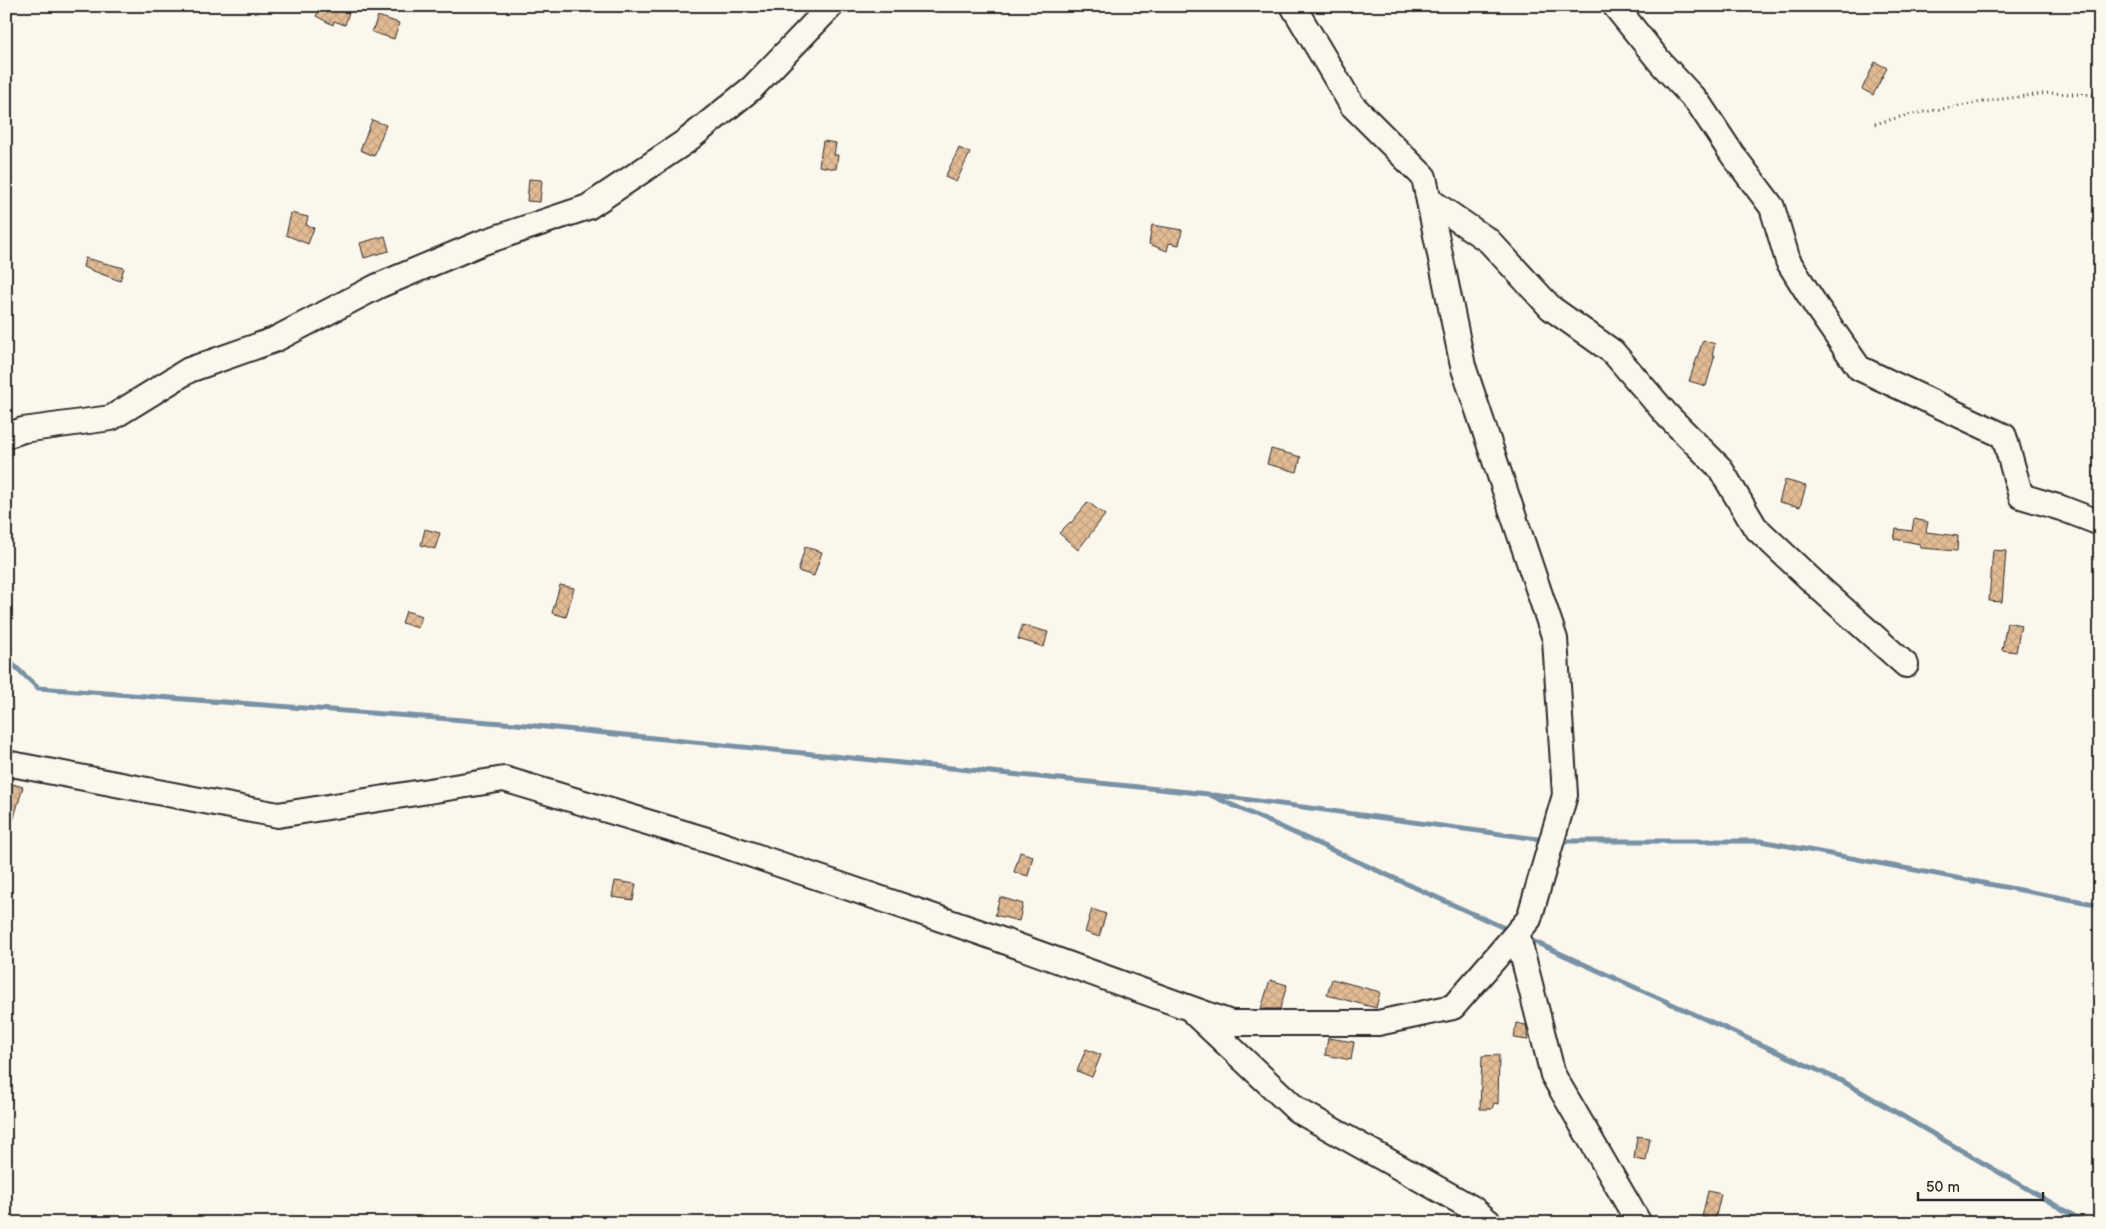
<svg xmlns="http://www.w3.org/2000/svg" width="2106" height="1229" font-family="'Balsamiq Sans',sans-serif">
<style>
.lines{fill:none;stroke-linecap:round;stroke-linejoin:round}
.stream{stroke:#7891a5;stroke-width:5}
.building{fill:url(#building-cross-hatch);stroke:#2b2b2b}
.minor-casing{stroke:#2b2b2b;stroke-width:28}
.path{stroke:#2b2b2b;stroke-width:3;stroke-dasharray:1 4;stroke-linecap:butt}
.minor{stroke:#fbf7ec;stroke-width:24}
</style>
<defs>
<pattern id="building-cross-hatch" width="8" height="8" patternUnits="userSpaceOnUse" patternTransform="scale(1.25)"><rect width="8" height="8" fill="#e3bb94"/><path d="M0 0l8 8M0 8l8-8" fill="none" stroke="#c3a180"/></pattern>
</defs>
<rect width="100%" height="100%" fill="#fbf7ec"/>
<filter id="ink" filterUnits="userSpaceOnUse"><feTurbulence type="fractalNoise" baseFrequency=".02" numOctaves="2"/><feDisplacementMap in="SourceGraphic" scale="10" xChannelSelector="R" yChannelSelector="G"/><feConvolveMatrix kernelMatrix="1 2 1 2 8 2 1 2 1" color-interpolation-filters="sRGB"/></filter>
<g filter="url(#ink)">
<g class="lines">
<!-- stream -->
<g class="stream">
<polyline points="6,658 38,688 516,724 1208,794 1511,931"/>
<polyline points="1214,795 1545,840"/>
<polyline points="1558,841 1761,841 2100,905"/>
<polyline points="1526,938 1844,1082 2086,1223"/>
</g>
</g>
<!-- building -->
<g class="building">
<polygon points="322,6 351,6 345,25 334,21 333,25 316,16"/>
<polygon points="378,16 399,23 394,39 372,32"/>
<polygon points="1875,62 1887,68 1873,95 1862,89"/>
<polygon points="372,120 386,125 374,156 360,150"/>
<polygon points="823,141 836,143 834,155 838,155 836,169 819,166"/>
<polygon points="959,148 970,153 956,182 945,177"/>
<polygon points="529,179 542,180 540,202 527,201"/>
<polygon points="291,213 308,217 306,225 314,228 308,244 286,235"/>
<polygon points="1152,225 1182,230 1179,245 1169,243 1167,251 1149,244"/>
<polygon points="385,236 389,251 364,258 360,243"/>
<polygon points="85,258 124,268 120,281 83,267"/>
<polygon points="1703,340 1715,344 1712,355 1715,355 1706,386 1689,381"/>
<polygon points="1271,449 1301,457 1297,472 1267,464"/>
<polygon points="1785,480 1806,486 1800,507 1779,502"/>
<polygon points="1088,502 1105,515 1078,550 1059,533 1070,522 1071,523"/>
<polygon points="1914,519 1928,522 1926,532 1958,536 1957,551 1921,548 1920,544 1894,539 1896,529 1912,531"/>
<polygon points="425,529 440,533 435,549 421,545"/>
<polygon points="805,547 822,552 814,576 798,571"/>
<polygon points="1993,550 2006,551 2002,602 1989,601"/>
<polygon points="560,585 574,588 566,617 552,613"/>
<polygon points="406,611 422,616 418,628 402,623"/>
<polygon points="2007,622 2021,625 2016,652 2002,650"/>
<polygon points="1022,625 1048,632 1044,647 1018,639"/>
<polygon points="6,782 23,787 10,831 6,831"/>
<polygon points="1020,852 1033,856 1028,876 1014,872"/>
<polygon points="615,881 636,884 633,900 612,897"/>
<polygon points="1000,897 1023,904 1019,921 995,915"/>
<polygon points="1092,909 1106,914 1099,937 1085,932"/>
<polygon points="1332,979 1380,992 1376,1008 1327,995"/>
<polygon points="1270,980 1287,985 1280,1009 1261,1009"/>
<polygon points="1516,1023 1526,1025 1528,1040 1514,1038"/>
<polygon points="1328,1038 1354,1042 1351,1060 1325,1055"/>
<polygon points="1086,1049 1101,1055 1092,1077 1077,1071"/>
<polygon points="1499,1055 1498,1104 1494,1103 1492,1109 1480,1109 1482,1056"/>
<polygon points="1637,1136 1650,1138 1646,1161 1634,1159"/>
<polygon points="1708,1191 1721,1194 1715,1220 1702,1217"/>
</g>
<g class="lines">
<!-- minor casing -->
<g class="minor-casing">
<g id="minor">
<polyline points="1615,6 1661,63 1699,104 1732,154 1772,207 1788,261 1816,306 1859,368 2004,436 2021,496 2061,508 2100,523"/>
<polyline points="1429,200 1489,241 1551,308 1613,352 1667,415 1720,468 1755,527 1823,591 1906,665"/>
<polyline points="6,436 23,430 111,418 189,370 274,340 378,286 481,243 588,207 685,142 752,88 831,6"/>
<polyline points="6,763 278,815 504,779 720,844 979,932 1231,1023 1378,1023 1453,1007 1529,919 1565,795 1555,639 1463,366 1424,177 1352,105 1293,6"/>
<polyline points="1517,933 1553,1075 1639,1223"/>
<polyline points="1195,1014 1297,1110 1472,1208 1490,1223"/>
</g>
</g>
<!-- path -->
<polyline class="path" points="1875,124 1907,115 1994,100 2049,93 2100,95"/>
<!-- minor -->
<use href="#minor" class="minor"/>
</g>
</g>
<!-- margin -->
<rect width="2106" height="1229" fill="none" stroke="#fbf7ec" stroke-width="25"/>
<rect x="12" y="12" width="2081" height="1204" fill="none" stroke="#2b2b2b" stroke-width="2" filter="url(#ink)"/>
<!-- scale -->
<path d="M1918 1192v8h125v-8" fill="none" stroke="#2b2b2b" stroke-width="2.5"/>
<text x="1926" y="1192" font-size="15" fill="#2b2b2b" stroke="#fbf7ec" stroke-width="4" paint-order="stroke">50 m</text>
</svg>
